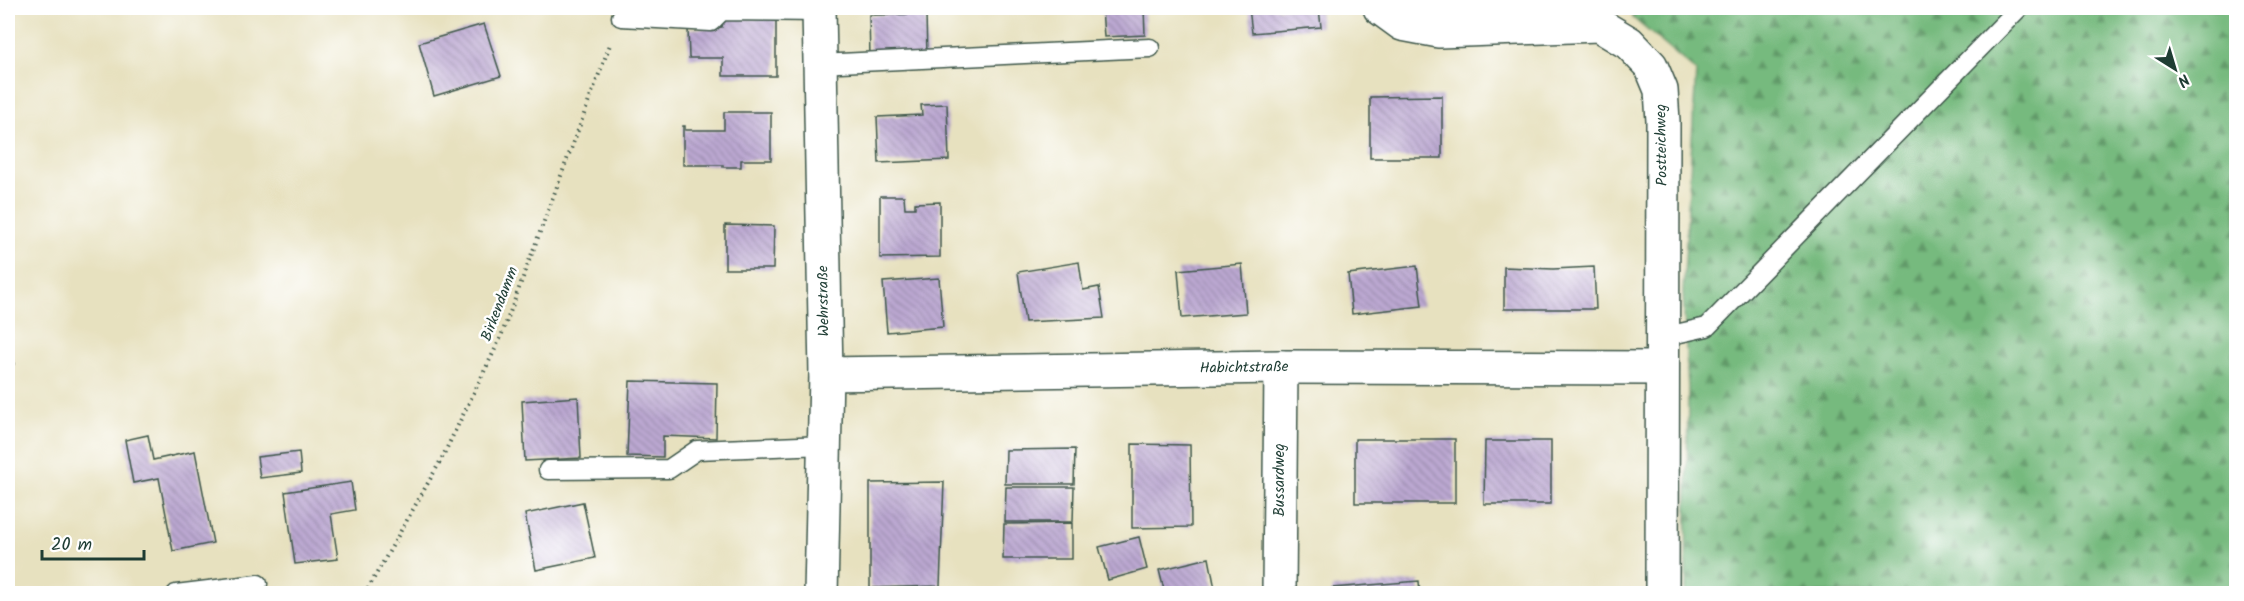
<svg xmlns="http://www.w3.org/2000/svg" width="2244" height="601" viewBox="0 0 2244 601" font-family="Kalam,sans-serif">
	<defs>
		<pattern id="forest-firs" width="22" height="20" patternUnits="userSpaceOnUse" patternTransform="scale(1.5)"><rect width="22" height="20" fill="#76ba7e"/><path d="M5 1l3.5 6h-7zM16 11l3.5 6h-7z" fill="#609868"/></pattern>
		<pattern id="building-back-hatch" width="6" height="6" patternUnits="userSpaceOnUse" patternTransform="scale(1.5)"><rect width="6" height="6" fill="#bca8d2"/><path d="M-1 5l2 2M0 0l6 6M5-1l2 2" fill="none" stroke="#988aab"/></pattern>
	</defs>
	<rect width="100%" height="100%" fill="#fff"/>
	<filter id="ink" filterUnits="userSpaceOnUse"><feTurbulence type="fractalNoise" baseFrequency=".0167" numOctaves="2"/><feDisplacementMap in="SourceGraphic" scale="12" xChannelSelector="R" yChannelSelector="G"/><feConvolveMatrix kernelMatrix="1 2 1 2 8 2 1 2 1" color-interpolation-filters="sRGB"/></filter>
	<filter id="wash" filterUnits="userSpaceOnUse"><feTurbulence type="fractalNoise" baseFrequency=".008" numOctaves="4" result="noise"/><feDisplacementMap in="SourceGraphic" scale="24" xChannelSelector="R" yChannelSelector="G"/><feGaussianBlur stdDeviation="1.35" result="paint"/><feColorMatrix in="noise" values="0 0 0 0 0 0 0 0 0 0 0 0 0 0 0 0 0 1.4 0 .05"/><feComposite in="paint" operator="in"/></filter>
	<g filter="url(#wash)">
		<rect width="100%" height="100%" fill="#e7e1bf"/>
		<path fill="url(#forest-firs)" stroke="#4a7c59" stroke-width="1.5" d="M1633 8H2236V593H1686L1688 388 1683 292 1696 71 1633 18Z"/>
		<g id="blocks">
			<g fill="url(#building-back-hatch)">
				<path d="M1102 8H1144L1145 35 1104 37Z"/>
				<path d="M1249 8H1319L1321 27 1252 33Z"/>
				<path d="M926 14 927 56 870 58 869 15Z"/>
				<path d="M776 18V76H723V58H689L688 29 722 27 723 19Z"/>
				<path d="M484 24 501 76 434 96 419 43Z"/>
				<path d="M1442 96V158H1370V97Z"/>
				<path d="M947 104 949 160 879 163 877 117 922 115 921 105Z"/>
				<path d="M724 112H771V160H741V167H723V165H683V126H685V130H724Z"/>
				<path d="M880 196H904L905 208H915V203L940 202V257L880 258Z"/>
				<path d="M725 225 774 226 773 269H725Z"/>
				<path d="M1079 262 1083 290 1099 287 1104 318 1025 322 1018 272Z"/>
				<path d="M1242 264 1246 313 1182 318 1178 270Z"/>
				<path d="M1417 266 1422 306 1352 314 1348 274Z"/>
				<path d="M1504 267 1553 269 1594 267 1596 309H1504Z"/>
				<path d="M939 278 943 327 887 332 883 282Z"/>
				<path d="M8 350 14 364 8 367Z"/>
				<path d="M630 381 717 383 716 438 663 436V457L627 456Z"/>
				<path d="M578 397 581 458 525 461 522 401Z"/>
				<path d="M148 435 153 460 195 451 213 543 173 551 159 478 133 483 125 440Z"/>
				<rect x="1355" y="439" width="100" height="64"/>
				<path d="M1485 441H1551V504H1484Z"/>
				<path d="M1132 444 1190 445 1191 527 1132 528Z"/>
				<path d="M1075 449 1074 484H1005L1006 450Z"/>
				<path d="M299 452 301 473 260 478 257 457Z"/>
				<path d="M351 482 355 510 331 514 338 559 295 564 285 492Z"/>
				<path d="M944 482 940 586 870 588V483Z"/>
				<path d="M1006 487H1074L1073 522H1005Z"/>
				<path d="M583 502 595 558 536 570 525 514Z"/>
				<path d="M1072 523V559H1003L1004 524Z"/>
				<path d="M1139 537 1147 569 1108 580 1099 547Z"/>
				<path d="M1209 558 1216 594H1165L1159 570Z"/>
				<path d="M1419 581 1420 594H1332V588Z"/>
			</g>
		</g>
	</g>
	<g filter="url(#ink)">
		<use href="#blocks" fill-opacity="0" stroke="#3d5649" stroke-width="1.5"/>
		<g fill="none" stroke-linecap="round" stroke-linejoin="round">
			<defs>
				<g id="service">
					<path d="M621 17 711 22 722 11 819 12"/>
					<path d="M819 64 1150 48"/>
					<path d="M1662 337 1707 327 2019 8"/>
					<path d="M548 470 669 469 697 450 825 445"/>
					<path d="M176 594 258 584"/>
				</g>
				<g id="minor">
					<path d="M819 8 826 374 821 594"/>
					<path d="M1380 8 1402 24 1439 31 1599 25 1629 43 1651 66 1661 90 1663 121 1662 594"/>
					<path d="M826 374 1281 367 1661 368"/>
					<path d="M1279 594 1281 367"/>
				</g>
			</defs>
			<use href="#service" stroke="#3d5649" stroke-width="21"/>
			<use href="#minor" stroke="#3d5649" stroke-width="36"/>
			<g stroke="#3d5649" stroke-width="4" stroke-dasharray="1.5 4.5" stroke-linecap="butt">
				<path d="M1969 8 1980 11"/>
				<path d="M365 594 441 460 500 339 611 42"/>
			</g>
			<use href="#service" stroke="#fff" stroke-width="18"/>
			<use href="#minor" stroke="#fff" stroke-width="33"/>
		</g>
	</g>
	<g text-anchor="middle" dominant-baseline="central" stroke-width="5" stroke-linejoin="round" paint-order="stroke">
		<g font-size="15" fill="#1f3d34" stroke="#fff">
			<text transform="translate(1662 145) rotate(-91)">Postteichweg</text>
			<text transform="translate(824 301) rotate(-91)">Wehrstraße</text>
			<text transform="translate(500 304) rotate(-69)">Birkendamm</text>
			<text transform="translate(1244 368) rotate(-1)">Habichtstraße</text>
			<text transform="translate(1280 480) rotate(-90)">Bussardweg</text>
		</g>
	</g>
	<rect width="2244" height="601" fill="none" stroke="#fff" stroke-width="30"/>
	<g transform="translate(2175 69) rotate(143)" stroke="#ffffff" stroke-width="4.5" paint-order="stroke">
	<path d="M0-4.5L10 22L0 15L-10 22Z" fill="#1f3d34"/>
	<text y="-9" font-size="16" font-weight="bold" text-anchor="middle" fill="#1f3d34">N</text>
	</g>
	<path d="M42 550v9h102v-9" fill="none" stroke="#1f3d34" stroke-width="3"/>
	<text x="51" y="550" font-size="18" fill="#1f3d34" stroke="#ffffff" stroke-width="4.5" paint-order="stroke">20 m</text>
</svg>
